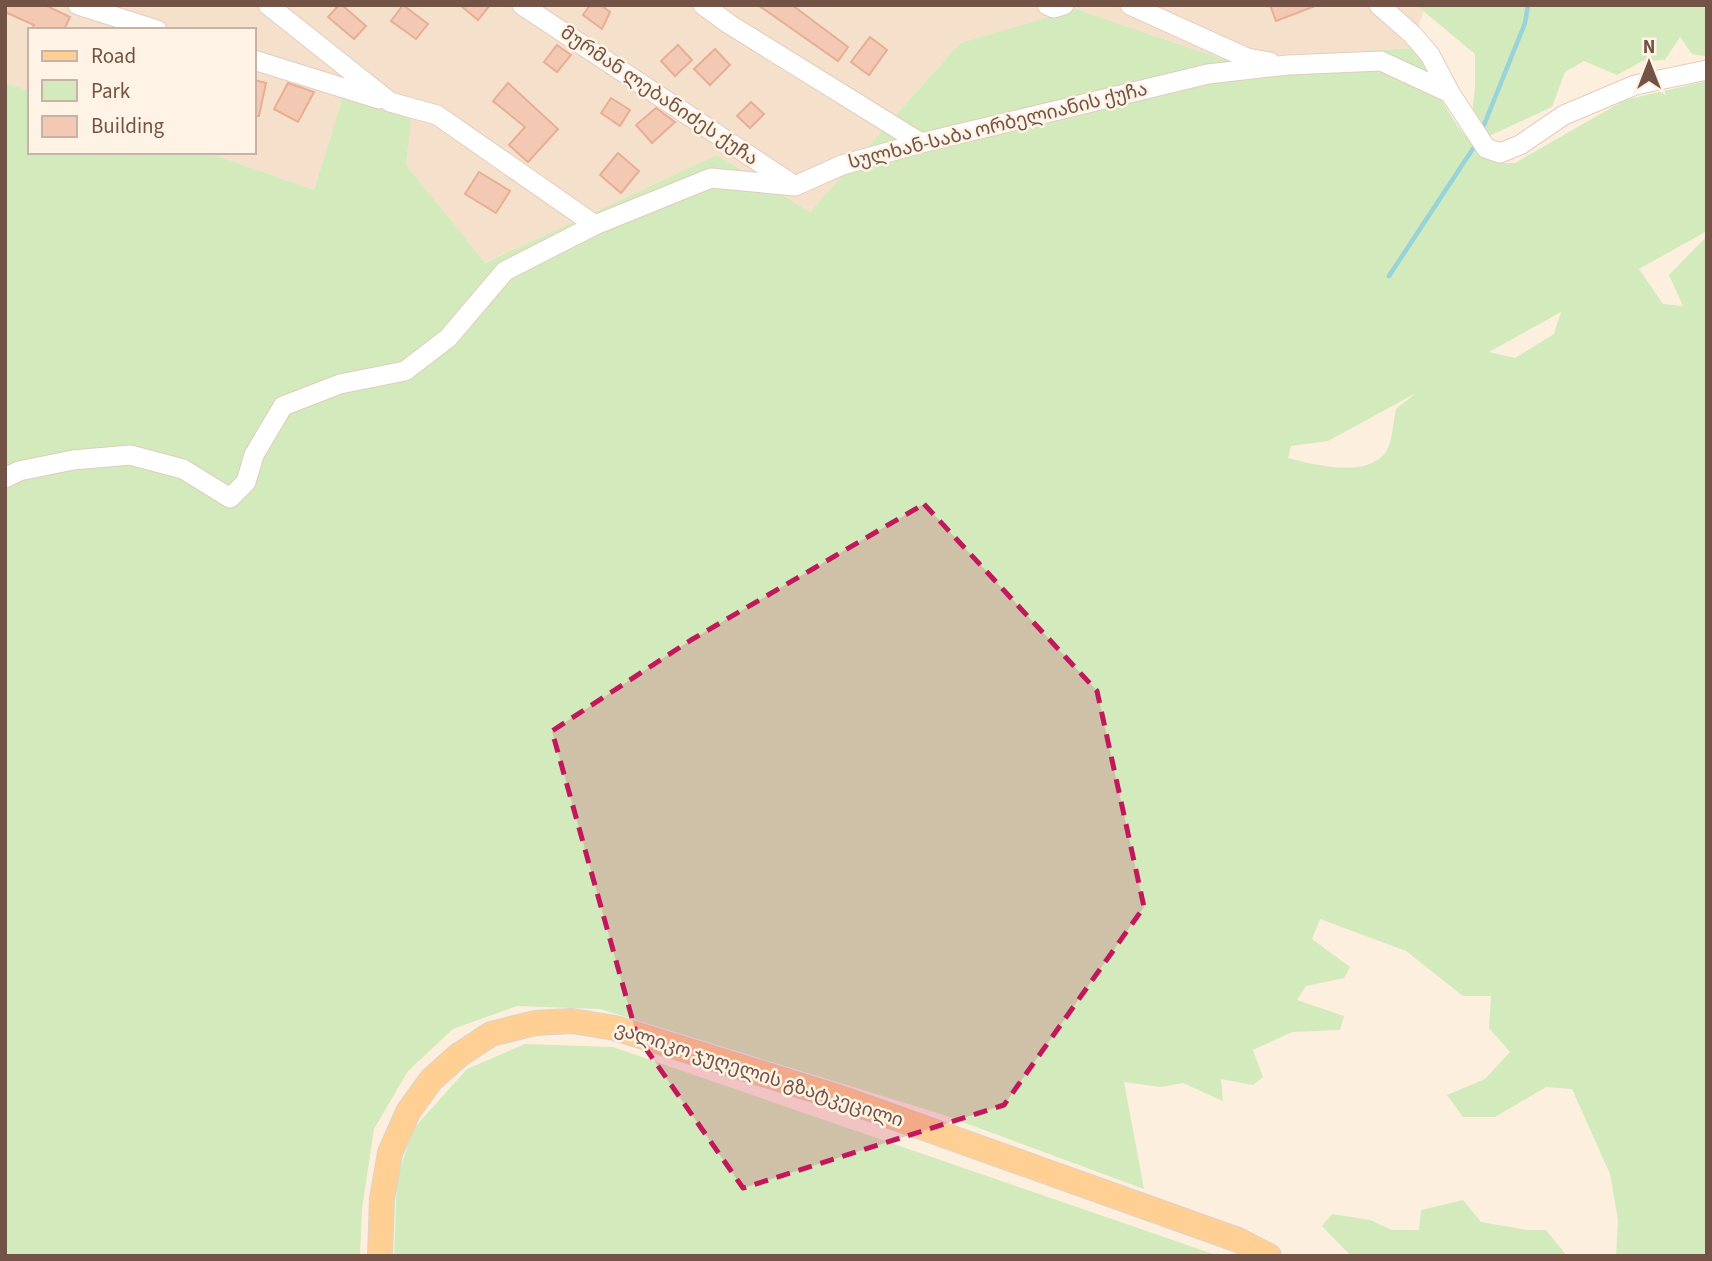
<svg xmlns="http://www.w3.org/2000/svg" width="1712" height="1261" viewBox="0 0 1712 1261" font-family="'Source Sans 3','Noto Sans Georgian',sans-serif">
	<rect width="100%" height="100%" fill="#fdefde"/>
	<path fill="#f5e0cc" d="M5 5H1029L1035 8 1039 5H1416L1424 10 1417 30 1416 48 1222 59 1076 9 960 43 810 212 717 155 484 263 406 165 410 119 343 96 314 190 206 152H254V30H30V91L5 83Z"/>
	<g fill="#d2eabc" fill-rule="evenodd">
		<path d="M1416 5H1707V53L1704 56 1692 54 1680 37 1665 60 1642 61 1617 75 1584 61 1565 72 1552 107 1489 136 1472 115 1475 86V54Z"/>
		<path d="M1076 9 1222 59 1416 48C1436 86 1454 138 1494 160 1499 164 1509 163 1515 163L1625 100 1707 81V231L1639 269 1663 304 1683 306 1669 275 1707 236V1256H1611L1616 1255 1618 1220 1610 1174 1572 1089 1546 1087 1495 1117H1463L1447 1095 1485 1079 1510 1052 1489 1028 1491 996H1463L1406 951 1320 919 1312 939 1350 967 1344 978 1306 986 1297 1000 1344 1016 1340 1030 1292 1032 1253 1050 1263 1077 1253 1085 1221 1079 1223 1101 1183 1083 1161 1087 1124 1082 1144 1189 941 1114 600 1009 517 1006 453 1029 408 1071 374 1129 362 1209 360 1256H5V83L30 91V152H206L314 190 343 96 411 119 406 165 485 263 717 155 810 212 960 43ZM1561 312 1554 334 1515 358 1489 352ZM1416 393 1396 409C1393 421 1393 437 1388 448 1372 480 1315 465 1288 458L1291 446 1328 441Z"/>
		<path d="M525 1044 613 1047 1219 1256H394L397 1177 414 1128 467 1069Z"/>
		<path d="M1463 1200 1481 1222 1527 1230H1546L1567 1256H1351L1322 1226 1332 1214 1370 1220 1392 1230H1419L1421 1210Z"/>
	</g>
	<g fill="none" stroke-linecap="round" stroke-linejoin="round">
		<g stroke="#98d3d9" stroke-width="4.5">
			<path d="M1484 125 1525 23 1528 5"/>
			<path d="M1389 276 1476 144"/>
		</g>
	</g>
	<g fill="#f4c9b4" stroke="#e7ae94" stroke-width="2">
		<path d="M5 5H45L70 17 64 30H31L34 25 5 12Z"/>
		<path d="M339 5H342L366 26 354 39 328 17Z"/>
		<path d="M403 5 428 24 416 39 391 21Z"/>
		<path d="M460 5H490L478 20Z"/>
		<path d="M590 5H601L610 12 602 29 583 15Z"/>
		<path d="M758 5H792L848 47 838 61Z"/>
		<path d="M1270 5H1315V6L1276 21Z"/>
		<path d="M870 37 887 50 869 75 851 62Z"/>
		<path d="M557 45 571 55 557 72 544 62Z"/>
		<path d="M678 45 692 60 675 76 661 61Z"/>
		<path d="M715 49 730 65 710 85 694 69Z"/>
		<path d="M254 80 266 83 259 116H254Z"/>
		<path d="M288 83 314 92 298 122 274 109Z"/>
		<path d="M508 83 558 129 528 162 509 145 525 127 493 101Z"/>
		<path d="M611 98 630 110 620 126 601 113Z"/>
		<path d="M751 102 764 114 750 128 737 116Z"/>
		<path d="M656 108 675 122 652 143 636 125Z"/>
		<path d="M618 153 639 171 621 193 600 175Z"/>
		<path d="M479 172 510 191 496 213 465 194Z"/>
	</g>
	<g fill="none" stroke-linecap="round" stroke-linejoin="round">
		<defs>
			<g id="minor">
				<path d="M78 5 157 30"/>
				<path d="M268 5 390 102 437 115 595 225"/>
				<path d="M522 5 792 184"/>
				<path d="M703 5 729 24 921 143"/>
				<path d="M1047 5 1054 8 1064 5"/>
				<path d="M1130 5 1247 58 1270 62"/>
				<path d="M1379 5 1412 34 1430 55 1450 93 1486 148 1500 153 1520 145 1564 115 1635 85 1707 70"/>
				<path d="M254 60 379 99"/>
				<path d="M5 478 19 471 73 460 130 455 183 469 230 498 246 482 254 455 283 406 340 384 405 371 448 338 505 271 595 225 711 178 795 186 842 165 921 143 1208 74 1288 65 1381 61 1450 93"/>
			</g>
			<path id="major" d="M380 1256 382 1199 390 1153 408 1112 431 1080 459 1055 491 1034 535 1023 572 1021 615 1028 840 1098 1238 1240 1269 1256"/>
		</defs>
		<use href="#minor" stroke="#e3ccbd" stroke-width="21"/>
		<use href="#major" stroke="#dbd2cf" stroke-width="26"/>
		<use href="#minor" stroke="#fff" stroke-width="19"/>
		<use href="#major" stroke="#ffcf93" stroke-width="24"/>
	</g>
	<path fill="#c2185b" fill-opacity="0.2" stroke="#c2185b" stroke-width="5" stroke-dasharray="14 9" stroke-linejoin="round" d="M924 504 1097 691 1144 907 1004 1105 743 1188 637 1036 552 731 691 640Z"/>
	<g text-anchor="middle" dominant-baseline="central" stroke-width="5" stroke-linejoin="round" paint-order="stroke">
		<g font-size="19" fill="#735345" stroke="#fff3e5">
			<text transform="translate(659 96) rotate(34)">მურმან ლებანიძეს ქუჩა</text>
			<text transform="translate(998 126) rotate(-14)">სულხან-საბა ორბელიანის ქუჩა</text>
			<text transform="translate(759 1075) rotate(18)">ვალიკო ჯუღელის გზატკეცილი</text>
		</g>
	</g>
	<rect width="1712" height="1261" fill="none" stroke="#735345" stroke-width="14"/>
	<rect x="28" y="28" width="228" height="126" fill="#fff3e5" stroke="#c7b3a5" stroke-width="2"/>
	<rect x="42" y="51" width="35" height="10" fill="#ffcf93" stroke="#c7b3a5" stroke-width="2"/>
	<text x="91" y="63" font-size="21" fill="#735345">Road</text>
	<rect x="42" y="80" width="35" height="21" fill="#d2eabc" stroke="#c7b3a5" stroke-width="2"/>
	<text x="91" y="98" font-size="21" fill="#735345">Park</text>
	<rect x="42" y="116" width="35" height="21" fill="#f4c9b4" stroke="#c7b3a5" stroke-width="2"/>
	<text x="91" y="133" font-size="21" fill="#735345">Building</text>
	<g transform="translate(1649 63)" stroke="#fff3e5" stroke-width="5" paint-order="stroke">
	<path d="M0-5L12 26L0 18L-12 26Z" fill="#735345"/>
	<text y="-10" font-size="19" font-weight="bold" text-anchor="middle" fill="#735345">N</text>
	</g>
</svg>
